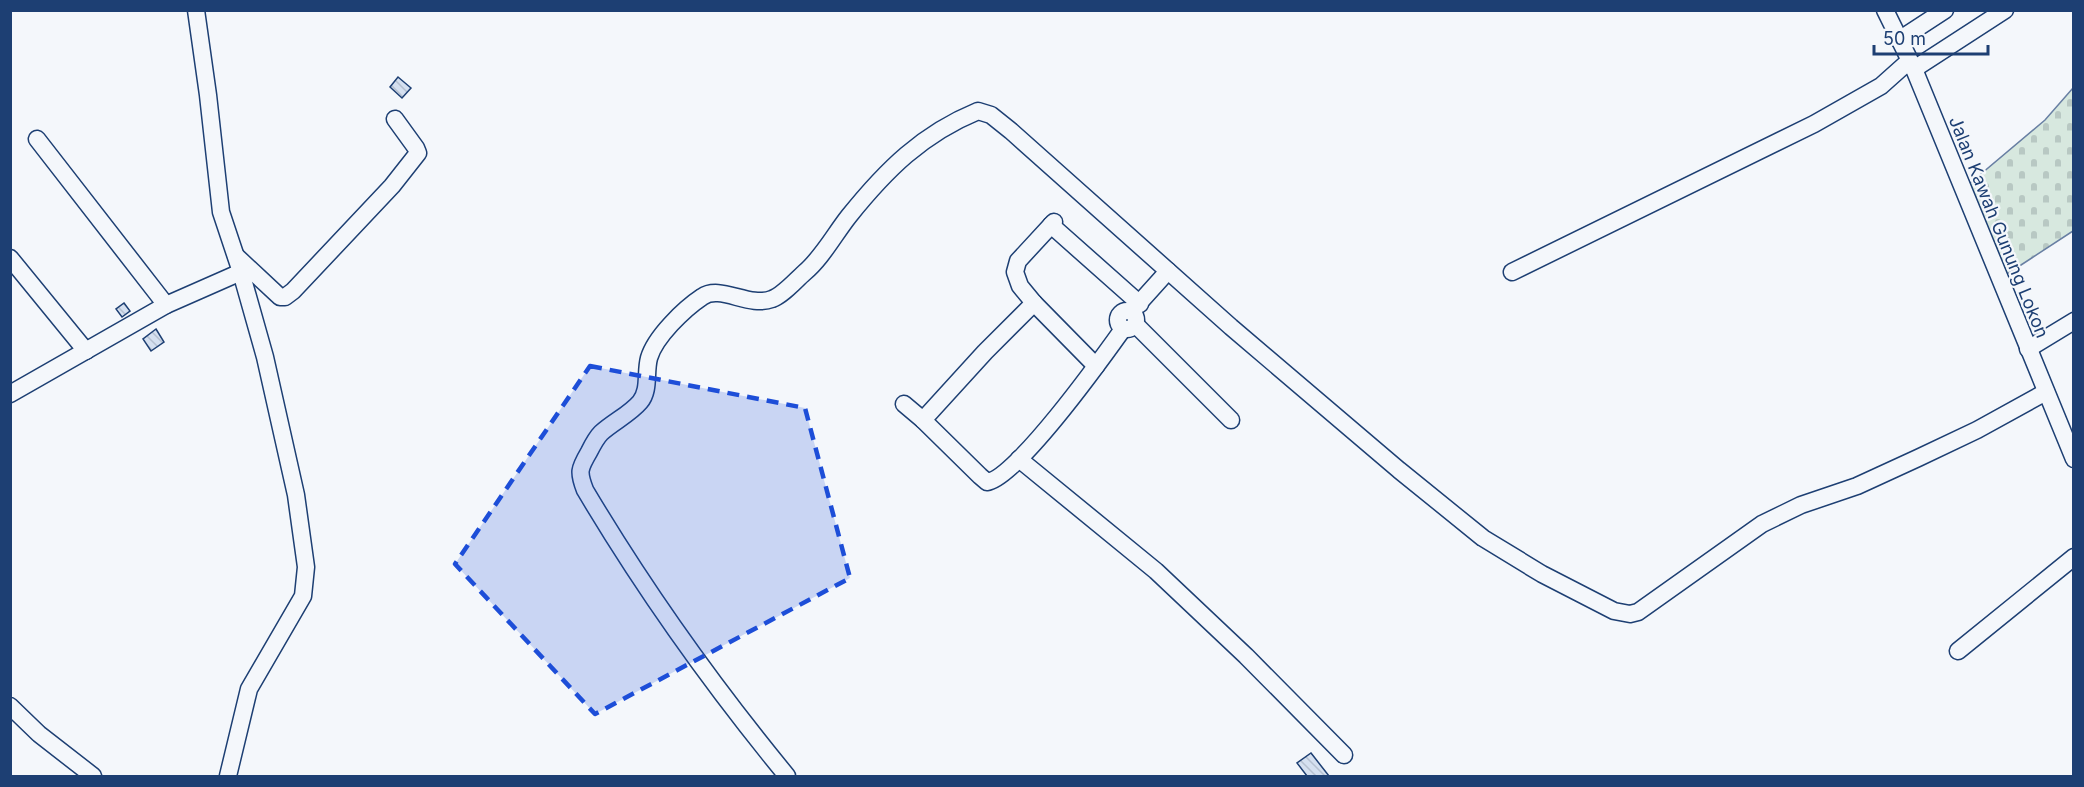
<svg xmlns="http://www.w3.org/2000/svg" width="2084" height="787" viewBox="0 0 2084 787" font-family="Inter,sans-serif">
	<defs>
		<pattern id="cemetery-stones" width="16" height="16" patternUnits="userSpaceOnUse" patternTransform="scale(1.5)"><rect width="16" height="16" fill="#d7e8df"/><path d="M2 7V4a2 2 0 0 1 4 0v3zM10 15v-3a2 2 0 0 1 4 0v3z" fill="#b8c8c3"/></pattern>
		<pattern id="building-back-hatch" width="6" height="6" patternUnits="userSpaceOnUse" patternTransform="scale(1.5)"><rect width="6" height="6" fill="#d5e0f0"/><path d="M-1 5l2 2M0 0l6 6M5-1l2 2" fill="none" stroke="#b6c1d1"/></pattern>
	</defs>
	<rect width="100%" height="100%" fill="#f4f7fb"/>
	<path fill="url(#cemetery-stones)" stroke="#687fa3" stroke-width="1.5" d="M2073 88V231L1998 280 1962 190 2045 120Z"/>
	<g fill="url(#building-back-hatch)" stroke="#1d3f73" stroke-width="1.5">
		<path d="M398 77 411 88 402 98 390 87Z"/>
		<path d="M124 303 130 311 122 317 116 309Z"/>
		<path d="M156 329 164 342 151 351 143 339Z"/>
		<path d="M1311 753 1329 776H1307L1297 763Z"/>
	</g>
	<g fill="none" stroke-linecap="round" stroke-linejoin="round">
		<defs>
			<g id="minor">
				<path d="M196 10 208 95 221 212 241 272 265 357 296 495 306 567 303 596 249 689 228 776"/>
				<path d="M1885 10 1914 69 2074 459"/>
				<path d="M1899 40 1945 10"/>
				<path d="M1914 69 2005 10"/>
				<path d="M37 139 166 305 241 272"/>
				<path d="M1054 222 1018 261 1015 272 1020 286 1034 303 1096 366"/>
				<path d="M1051 225 1140 304"/>
				<path d="M236 256 280 297H285L293 291 392 186 418 153 416 148 395 119"/>
				<path d="M10 258 86 351"/>
				<path d="M1512 272 1814 124 1881 86 1909 61"/>
				<circle cx="1127" cy="320" r="9"/>
				<path d="M1132 311 1168 271"/>
				<path d="M1136 325 1231 420"/>
				<path d="M2028 349 2074 321"/>
				<path d="M10 394 166 305"/>
				<path d="M904 404 923 420 980 476 987 482C1016 479 1103 357 1123 329"/>
				<path d="M923 420 985 352 1034 303"/>
				<path d="M1019 459 1156 571 1246 656 1344 755"/>
				<path d="M1958 651 2074 557"/>
				<path d="M10 706 39 734 93 776"/>
				<path d="M787 776C713 686 645 591 585 490 578 472 579 469 589 452 592 446 596 438 601 433 613 422 630 414 640 402 650 390 645 373 649 358 655 337 684 309 702 297 720 284 749 308 772 299 783 295 795 281 804 273 822 258 834 235 849 216 886 170 922 134 978 111L991 115 1011 131 1231 327 1399 470 1483 538 1542 574 1614 611 1630 614 1638 612 1762 524 1801 505 1857 486 1918 458 1977 430 2046 392"/>
			</g>
		</defs>
		<use href="#minor" stroke="#1d3f73" stroke-width="19"/>
		<use href="#minor" stroke="#f4f7fb" stroke-width="16"/>
	</g>
	<path fill="#1d4ed8" fill-opacity="0.2" stroke="#1d4ed8" stroke-width="4.5" stroke-dasharray="12 8" stroke-linejoin="round" d="M590 366 805 408 850 578 595 714 455 564Z"/>
	<g text-anchor="middle" dominant-baseline="central" stroke-width="4.5" stroke-linejoin="round" paint-order="stroke">
		<g font-size="18" fill="#1d3f73" stroke="#f4f7fb">
			<text transform="translate(1999 227) rotate(68)">Jalan Kawah Gunung Lokon</text>
		</g>
	</g>
	<rect width="2084" height="787" fill="none" stroke="#1d3f73" stroke-width="24"/>
	<path d="M1874 45v9h114v-9" fill="none" stroke="#1d3f73" stroke-width="3"/>
	<text x="1883" y="45" font-size="18" fill="#1d3f73" stroke="#f4f7fb" stroke-width="4.5" paint-order="stroke">50 m</text>
</svg>
